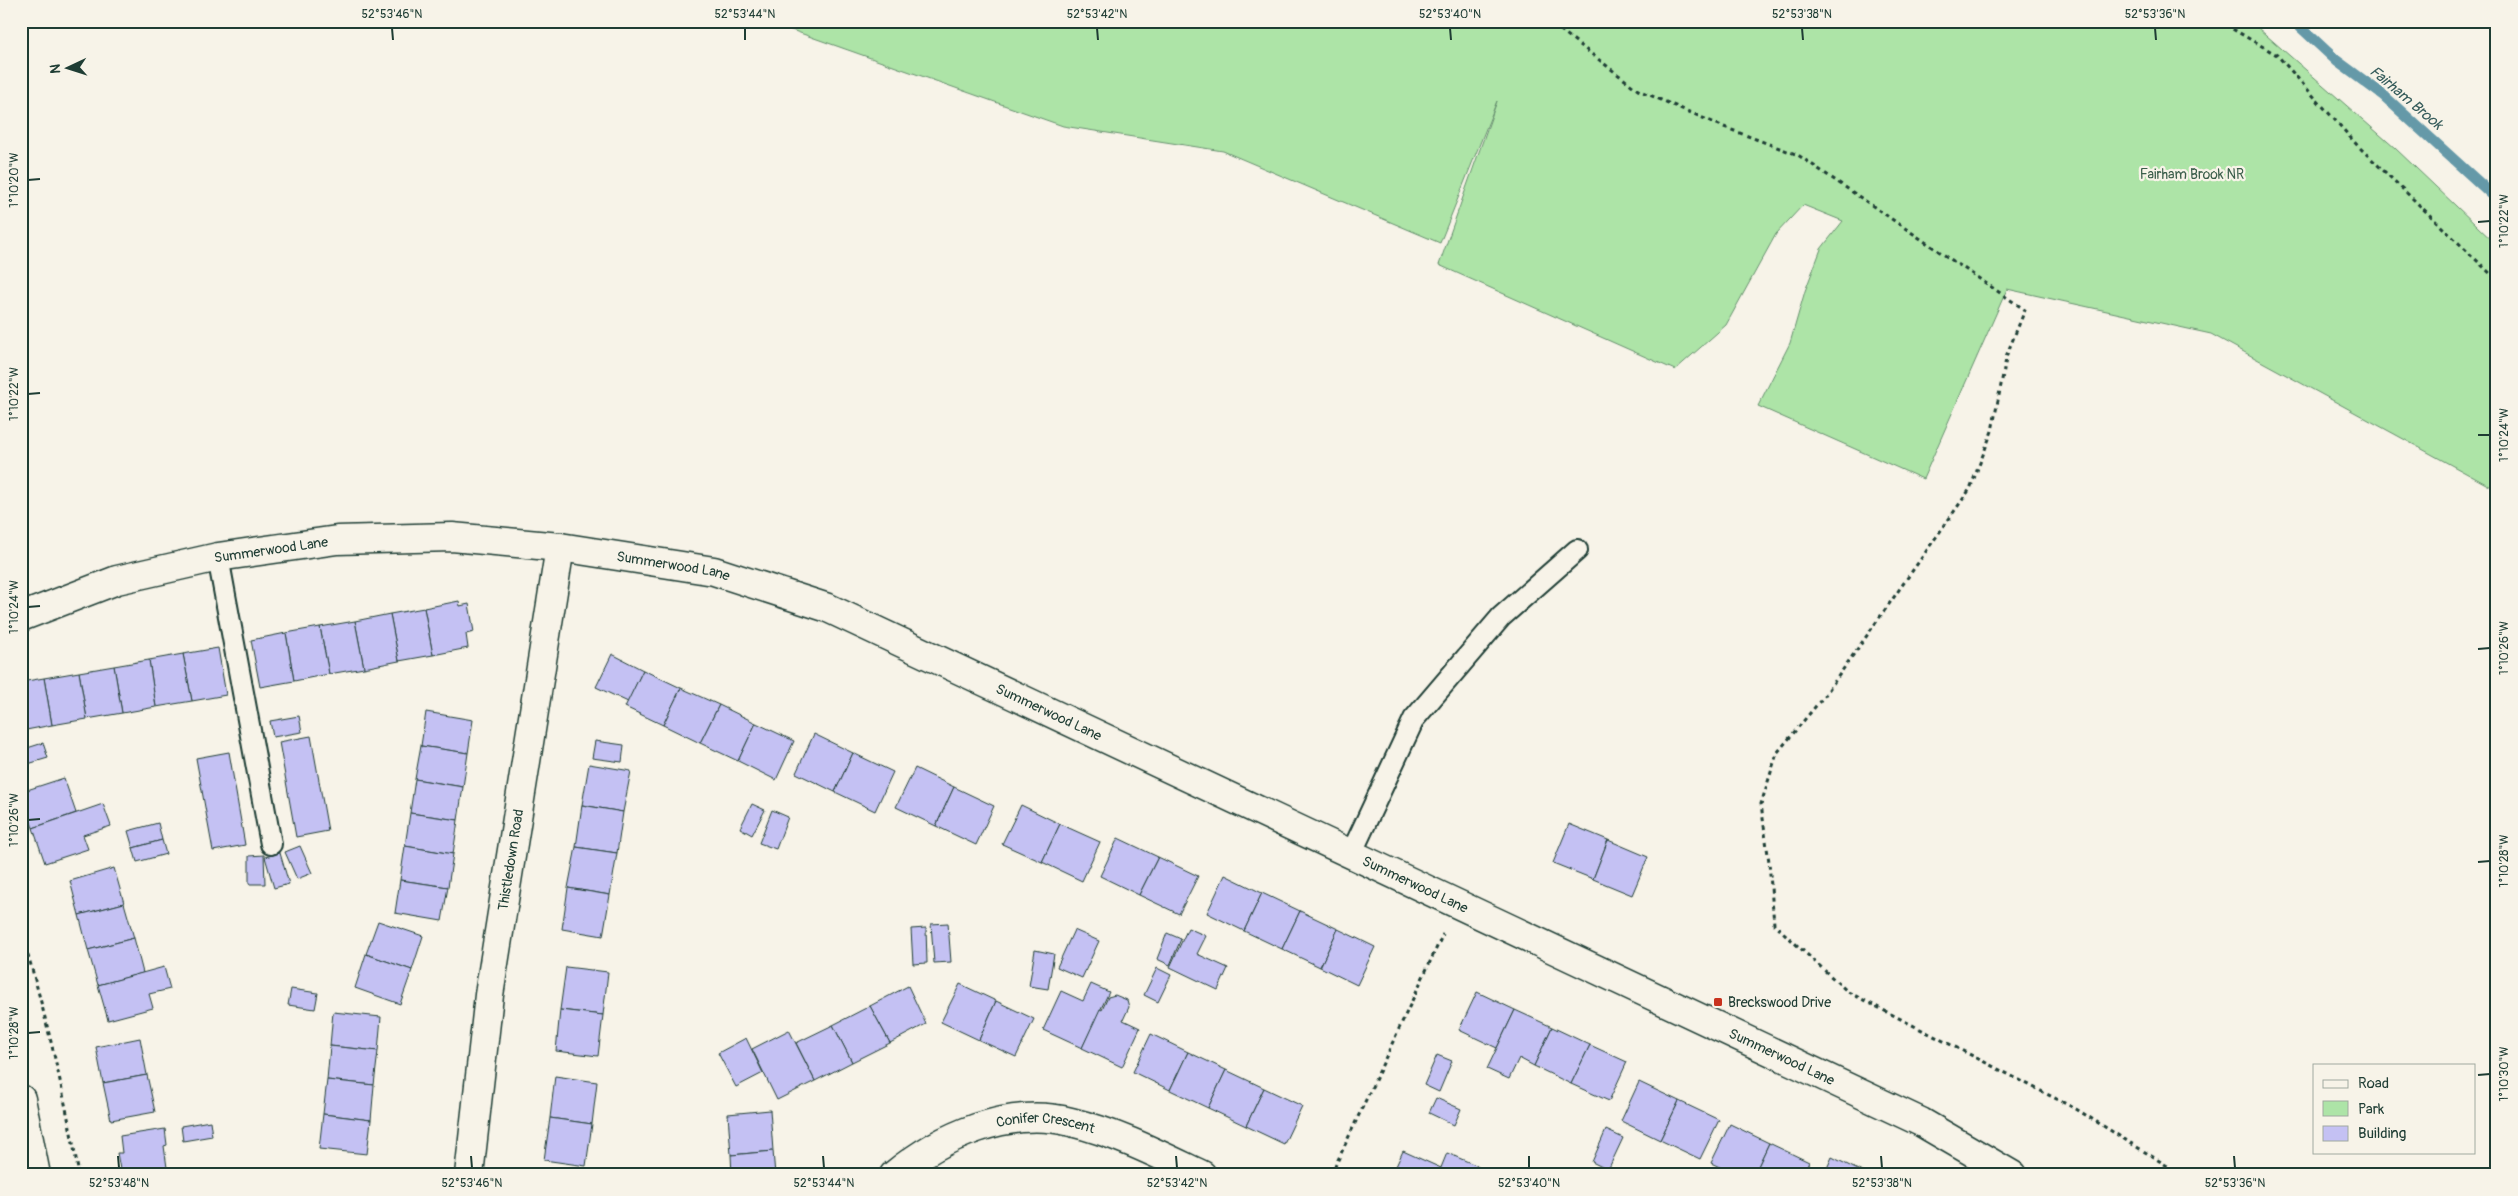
<svg xmlns="http://www.w3.org/2000/svg" width="2518" height="1196" viewBox="0 0 2518 1196" font-family="Pangolin,sans-serif">
	<rect width="100%" height="100%" fill="#f7f3e8"/>
	<filter id="ink" filterUnits="userSpaceOnUse"><feTurbulence type="fractalNoise" baseFrequency=".02" numOctaves="2"/><feDisplacementMap in="SourceGraphic" scale="10" xChannelSelector="R" yChannelSelector="G"/><feConvolveMatrix kernelMatrix="1 2 1 2 8 2 1 2 1" color-interpolation-filters="sRGB"/></filter>
	<g filter="url(#ink)">
		<path fill="#ade4a7" stroke="#66906e" d="M766 21H2250L2395 148 2497 245V490L2211 334 2007 289 1923 479 1758 406 1790 343 1805 291 1821 249 1843 221 1803 205 1776 234 1726 325 1675 370 1439 265 1497 101 1440 243 1223 151 1063 126Z"/>
		<g fill="none" stroke-linecap="round" stroke-linejoin="round">
			<path stroke="#6599a8" stroke-width="11" d="M2294 21 2337 61 2383 95 2497 199"/>
		</g>
		<g fill="#c4c1f3" stroke="#1f3d34">
			<path d="M459 601 460 606 469 604 474 632 466 634 468 648 433 655 424 608Z"/>
			<path d="M424 608 433 655 399 661 390 614Z"/>
			<path d="M390 614 399 661 364 668 355 621Z"/>
			<path d="M355 621 364 668 329 674 320 627Z"/>
			<path d="M320 627 329 674 294 681 286 633Z"/>
			<path d="M286 633 294 681 260 687 251 640Z"/>
			<path d="M218 648 226 695 192 701 183 654Z"/>
			<path d="M183 654 192 701 156 707 149 660Z"/>
			<path d="M612 654 643 670 628 702 596 687Z"/>
			<path d="M149 660 156 707 122 713 114 666Z"/>
			<path d="M114 666 122 713 87 719 79 672Z"/>
			<path d="M643 670 681 688 663 725 625 707Z"/>
			<path d="M79 672 87 719 52 725 44 678Z"/>
			<path d="M44 678 52 725 21 731V682Z"/>
			<path d="M681 688 719 705 700 743 663 725Z"/>
			<path d="M719 705 756 723 738 761 700 743Z"/>
			<path d="M426 712 473 720 468 753 421 746Z"/>
			<path d="M299 716 302 732 273 737 270 721Z"/>
			<path d="M756 723 794 741 776 780 738 761Z"/>
			<path d="M814 734 853 753 835 792 796 773Z"/>
			<path d="M311 736 328 831 296 837 279 742Z"/>
			<path d="M595 741 624 745 622 762 592 758Z"/>
			<path d="M43 743 48 758 21 766V750Z"/>
			<path d="M421 746 468 753 463 787 415 779Z"/>
			<path d="M229 752 245 845 213 851 196 758Z"/>
			<path d="M853 753 893 772 875 811 835 792Z"/>
			<path d="M589 764 631 771 623 812 582 805Z"/>
			<path d="M915 768 954 787 936 826 896 807Z"/>
			<path d="M64 778 76 813 33 828 21 792Z"/>
			<path d="M415 779 463 787 458 820 410 813Z"/>
			<path d="M954 787 994 806 976 845 936 826Z"/>
			<path d="M103 804 111 826 83 835 88 849 45 863 33 828Z"/>
			<path d="M752 804 765 810 752 835 740 828Z"/>
			<path d="M582 805 623 812 617 853 576 847Z"/>
			<path d="M1021 805 1060 824 1042 862 1002 844Z"/>
			<path d="M772 810 788 817 776 849 759 843Z"/>
			<path d="M410 813 458 820 453 854 405 846Z"/>
			<path d="M158 823 162 840 133 848 128 831Z"/>
			<path d="M1060 824 1100 842 1082 881 1042 862Z"/>
			<path d="M1569 824 1608 840 1593 879 1553 863Z"/>
			<path d="M1118 838 1158 857 1139 895 1100 876Z"/>
			<path d="M162 840 166 854 137 862 133 848Z"/>
			<path d="M1608 840 1648 857 1632 895 1593 879Z"/>
			<path d="M300 846 312 873 297 879 285 852Z"/>
			<path d="M405 846 453 854 448 887 400 880Z"/>
			<path d="M576 847 617 853 610 895 568 888Z"/>
			<path d="M280 853 289 884 274 888 265 857Z"/>
			<path d="M264 855 265 884H249V856Z"/>
			<path d="M1158 857 1198 876 1179 914 1139 895Z"/>
			<path d="M114 868 124 903 79 915 70 881Z"/>
			<path d="M1225 875 1262 893 1244 931 1207 913Z"/>
			<path d="M400 880 448 887 442 921 395 913Z"/>
			<path d="M568 888 610 895 603 936 562 929Z"/>
			<path d="M1262 893 1300 911 1282 949 1244 931Z"/>
			<path d="M124 903 134 938 88 950 79 915Z"/>
			<path d="M1300 911 1338 929 1320 967 1282 949Z"/>
			<path d="M378 921 423 936 412 970 366 954Z"/>
			<path d="M948 923 951 962 934 963 931 924Z"/>
			<path d="M926 928 927 963 913 964 911 929Z"/>
			<path d="M1188 928 1206 936 1197 954 1228 968 1218 990 1170 967Z"/>
			<path d="M1338 929 1375 947 1357 985 1320 967Z"/>
			<path d="M1074 930 1099 941 1082 978 1057 967Z"/>
			<path d="M1167 933 1181 939 1170 965 1157 959Z"/>
			<path d="M134 938 143 973 98 985 88 950Z"/>
			<path d="M1035 950 1054 954 1048 989 1029 986Z"/>
			<path d="M366 954 412 970 400 1004 355 988Z"/>
			<path d="M164 967 170 989 149 994 153 1008 108 1020 98 985Z"/>
			<path d="M566 967 608 972 603 1015 560 1010Z"/>
			<path d="M1157 968 1171 975 1158 1002 1144 995Z"/>
			<path d="M960 984 996 1001 979 1040 941 1022Z"/>
			<path d="M1091 984 1109 992 1082 1048 1043 1030 1061 991 1083 1001Z"/>
			<path d="M908 986 926 1024 890 1043 870 1006Z"/>
			<path d="M291 989 318 993 315 1009 288 1005Z"/>
			<path d="M1477 992 1515 1010 1497 1048 1459 1030Z"/>
			<path d="M1115 995 1127 1000 1129 1007 1123 1020 1140 1028 1122 1067 1082 1048 1100 1009 1102 1010 1108 997Z"/>
			<path d="M996 1001 1034 1019 1016 1057 979 1040Z"/>
			<path d="M870 1006 890 1043 852 1062 833 1025Z"/>
			<path d="M560 1010 603 1015 598 1056 556 1051Z"/>
			<path d="M1515 1010 1552 1027 1534 1066 1519 1058 1509 1079 1487 1069Z"/>
			<path d="M333 1012 381 1017 378 1051 330 1046Z"/>
			<path d="M833 1025 852 1062 815 1081 796 1043Z"/>
			<path d="M1552 1027 1590 1045 1571 1084 1534 1066Z"/>
			<path d="M789 1030 815 1081 777 1100 752 1049Z"/>
			<path d="M1151 1034 1188 1052 1170 1090 1133 1072Z"/>
			<path d="M140 1038 147 1075 103 1083 96 1047Z"/>
			<path d="M746 1038 763 1073 736 1087 718 1053Z"/>
			<path d="M1590 1045 1627 1062 1609 1101 1571 1084Z"/>
			<path d="M330 1046 378 1051 374 1085 327 1080Z"/>
			<path d="M1188 1052 1226 1070 1208 1108 1170 1090Z"/>
			<path d="M1437 1055 1452 1061 1439 1092 1424 1085Z"/>
			<path d="M1226 1070 1264 1088 1246 1126 1208 1108Z"/>
			<path d="M147 1075 155 1112 111 1120 103 1083Z"/>
			<path d="M555 1076 597 1082 592 1124 550 1118Z"/>
			<path d="M327 1080 374 1085 371 1120 323 1114Z"/>
			<path d="M1639 1082 1679 1101 1660 1140 1621 1121Z"/>
			<path d="M1264 1088 1302 1106 1284 1144 1246 1126Z"/>
			<path d="M1436 1098 1461 1109 1454 1125 1429 1113Z"/>
			<path d="M1679 1101 1719 1120 1700 1159 1660 1140Z"/>
			<path d="M770 1110 773 1151 731 1155 728 1114Z"/>
			<path d="M323 1114 371 1120 367 1154 319 1149Z"/>
			<path d="M550 1118 592 1124 586 1166 544 1160Z"/>
			<path d="M210 1121 212 1136 183 1141 181 1126Z"/>
			<path d="M1730 1124 1769 1143 1754 1175H1737L1711 1163Z"/>
			<path d="M165 1129 167 1145 164 1146 168 1175H121L117 1153H122L120 1136Z"/>
			<path d="M1606 1130 1623 1138 1608 1170 1592 1162Z"/>
			<path d="M1769 1143 1809 1162 1803 1175H1754Z"/>
			<path d="M773 1151 775 1175H732L731 1155Z"/>
			<path d="M1403 1151 1441 1168 1438 1175H1392Z"/>
			<path d="M1447 1153 1478 1166 1475 1175H1438Z"/>
			<path d="M1832 1157 1868 1175H1824Z"/>
		</g>
		<g fill="none" stroke-linecap="round" stroke-linejoin="round">
			<defs>
				<g id="lane">
					<path d="M218 557 271 844"/>
					<path d="M1351 854 1414 719 1501 617 1577 550"/>
				</g>
				<g id="street">
					<path id="s1" d="M21 617 117 580 218 557 337 540 452 537 560 547 714 571 828 608 1921 1122 2012 1175"/>
					<path id="s2" d="M469 1175 489 995 560 547"/>
					<path id="s3" d="M894 1175C941 1136 1009 1106 1071 1122 1117 1133 1160 1155 1202 1175"/>
				</g>
				<path id="secondary" d="M21 1099 36 1175"/>
			</defs>
			<use href="#lane" stroke="#1f3d34" stroke-width="24"/>
			<use href="#street" stroke="#1f3d34" stroke-width="31"/>
			<use href="#secondary" stroke="#1f3d34" stroke-width="31"/>
			<g stroke="#1f3d34" stroke-width="3" stroke-dasharray="4 4" stroke-linecap="butt">
				<path d="M1538 21 1558 28 1638 90 1724 127 1798 155 2025 310 2007 354 1992 431 1970 489 1825 695 1777 753 1761 804 1769 862 1774 924 1848 992 2076 1109 2169 1167 2168 1175"/>
				<path d="M2219 21 2277 55 2358 146 2497 280"/>
				<path d="M21 931C45 1011 64 1092 79 1175"/>
				<path d="M1331 1175 1443 934"/>
			</g>
			<use href="#lane" stroke="#f7f3e8" stroke-width="20"/>
			<use href="#street" stroke="#f7f3e8" stroke-width="28"/>
			<use href="#secondary" stroke="#f7f3e8" stroke-width="28"/>
		</g>
	</g>
	<path fill="none" stroke="#1f3d34" stroke-width="2" d="M392 28 393 40M745 28V40M1097 28 1098 40M1450 28 1451 40M1802 28 1803 40M2155 28 2156 40M28 180 40 179M2478 222 2490 221M28 394 40 393M2478 435H2490M28 607 40 606M2478 649 2490 648M28 820 40 819M2478 862 2490 861M28 1033 40 1032M2478 1075 2490 1074M118 1156 119 1168M471 1156 472 1168M823 1156 824 1168M1176 1156 1177 1168M1529 1156V1168M1881 1156 1882 1168M2234 1156 2235 1168"/>
	<rect fill="#c8321e" stroke="#f7f3e8" stroke-width="2" x="1713" y="997" width="10" height="10" rx="2.5"/>
	<g text-anchor="middle" dominant-baseline="central" stroke-width="4.5" stroke-linejoin="round" paint-order="stroke">
		<g font-size="14" fill="#3b5e4b" stroke="#f7f3e8">
			<text x="2192" y="174">Fairham Brook NR</text>
		</g>
		<g font-size="14" fill="#1f3d34" stroke="#f7f3e8">
			<text stroke="none"><textPath href="#s1" startOffset="260">Summerwood Lane</textPath></text>
			<text stroke="none"><textPath href="#s1" startOffset="665">Summerwood Lane</textPath></text>
			<text stroke="none"><textPath href="#s1" startOffset="1070">Summerwood Lane</textPath></text>
			<text stroke="none"><textPath href="#s2" startOffset="318">Thistledown Road</textPath></text>
			<text stroke="none"><textPath href="#s1" startOffset="1475">Summerwood Lane</textPath></text>
			<text stroke="none"><textPath href="#s1" startOffset="1880">Summerwood Lane</textPath></text>
			<text stroke="none"><textPath href="#s3" startOffset="166">Conifer Crescent</textPath></text>
		</g>
		<g font-size="14" fill="#1f3d34" stroke="#f7f3e8" text-anchor="start">
			<text x="1728" y="1002">Breckswood Drive</text>
		</g>
		<g font-size="15" font-style="italic" fill="#365c5b" stroke="#f7f3e8">
			<text transform="translate(2406 98) rotate(40)">Fairham Brook</text>
		</g>
	</g>
	<rect width="2518" height="1196" fill="none" stroke="#f7f3e8" stroke-width="55"/>
	<rect x="2313" y="1064" width="162" height="90" fill="#f7f3e8" stroke="#a1aaa0"/>
	<rect x="2323" y="1080" width="25" height="8" fill="#f7f3e8" stroke="#a1aaa0"/>
	<text x="2358" y="1088" font-size="15" fill="#1f3d34">Road</text>
	<rect x="2323" y="1101" width="25" height="15" fill="#ade4a7" stroke="#a1aaa0"/>
	<text x="2358" y="1114" font-size="15" fill="#1f3d34">Park</text>
	<rect x="2323" y="1126" width="25" height="15" fill="#c4c1f3" stroke="#a1aaa0"/>
	<text x="2358" y="1138" font-size="15" fill="#1f3d34">Building</text>
	<g transform="translate(68 68) rotate(266)" stroke="#f7f3e8" stroke-width="4" paint-order="stroke">
	<path d="M0-4L9 19L0 12L-9 19Z" fill="#1f3d34"/>
	<text y="-8" font-size="14" font-weight="bold" text-anchor="middle" fill="#1f3d34">N</text>
	</g>
	<rect x="28" y="28" width="2462" height="1140" fill="none" stroke="#1f3d34" stroke-width="2"/>
	<g font-size="12" text-anchor="middle" fill="#1f3d34">
		<text x="392" y="18">52°53'46"N</text>
		<text x="745" y="18">52°53'44"N</text>
		<text x="1097" y="18">52°53'42"N</text>
		<text x="1450" y="18">52°53'40"N</text>
		<text x="1802" y="18">52°53'38"N</text>
		<text x="2155" y="18">52°53'36"N</text>
		<text transform="translate(14 180) rotate(-90)" y="4">1°10'20"W</text>
		<text transform="translate(2504 221) rotate(-90)" y="4">1°10'22"W</text>
		<text transform="translate(14 394) rotate(-90)" y="4">1°10'22"W</text>
		<text transform="translate(2504 435) rotate(-90)" y="4">1°10'24"W</text>
		<text transform="translate(14 607) rotate(-90)" y="4">1°10'24"W</text>
		<text transform="translate(2504 648) rotate(-90)" y="4">1°10'26"W</text>
		<text transform="translate(14 820) rotate(-90)" y="4">1°10'26"W</text>
		<text transform="translate(2504 861) rotate(-90)" y="4">1°10'28"W</text>
		<text transform="translate(14 1033) rotate(-90)" y="4">1°10'28"W</text>
		<text transform="translate(2504 1074) rotate(-90)" y="4">1°10'30"W</text>
		<text x="119" y="1187">52°53'48"N</text>
		<text x="472" y="1187">52°53'46"N</text>
		<text x="824" y="1187">52°53'44"N</text>
		<text x="1177" y="1187">52°53'42"N</text>
		<text x="1529" y="1187">52°53'40"N</text>
		<text x="1882" y="1187">52°53'38"N</text>
		<text x="2235" y="1187">52°53'36"N</text>
	</g>
</svg>
